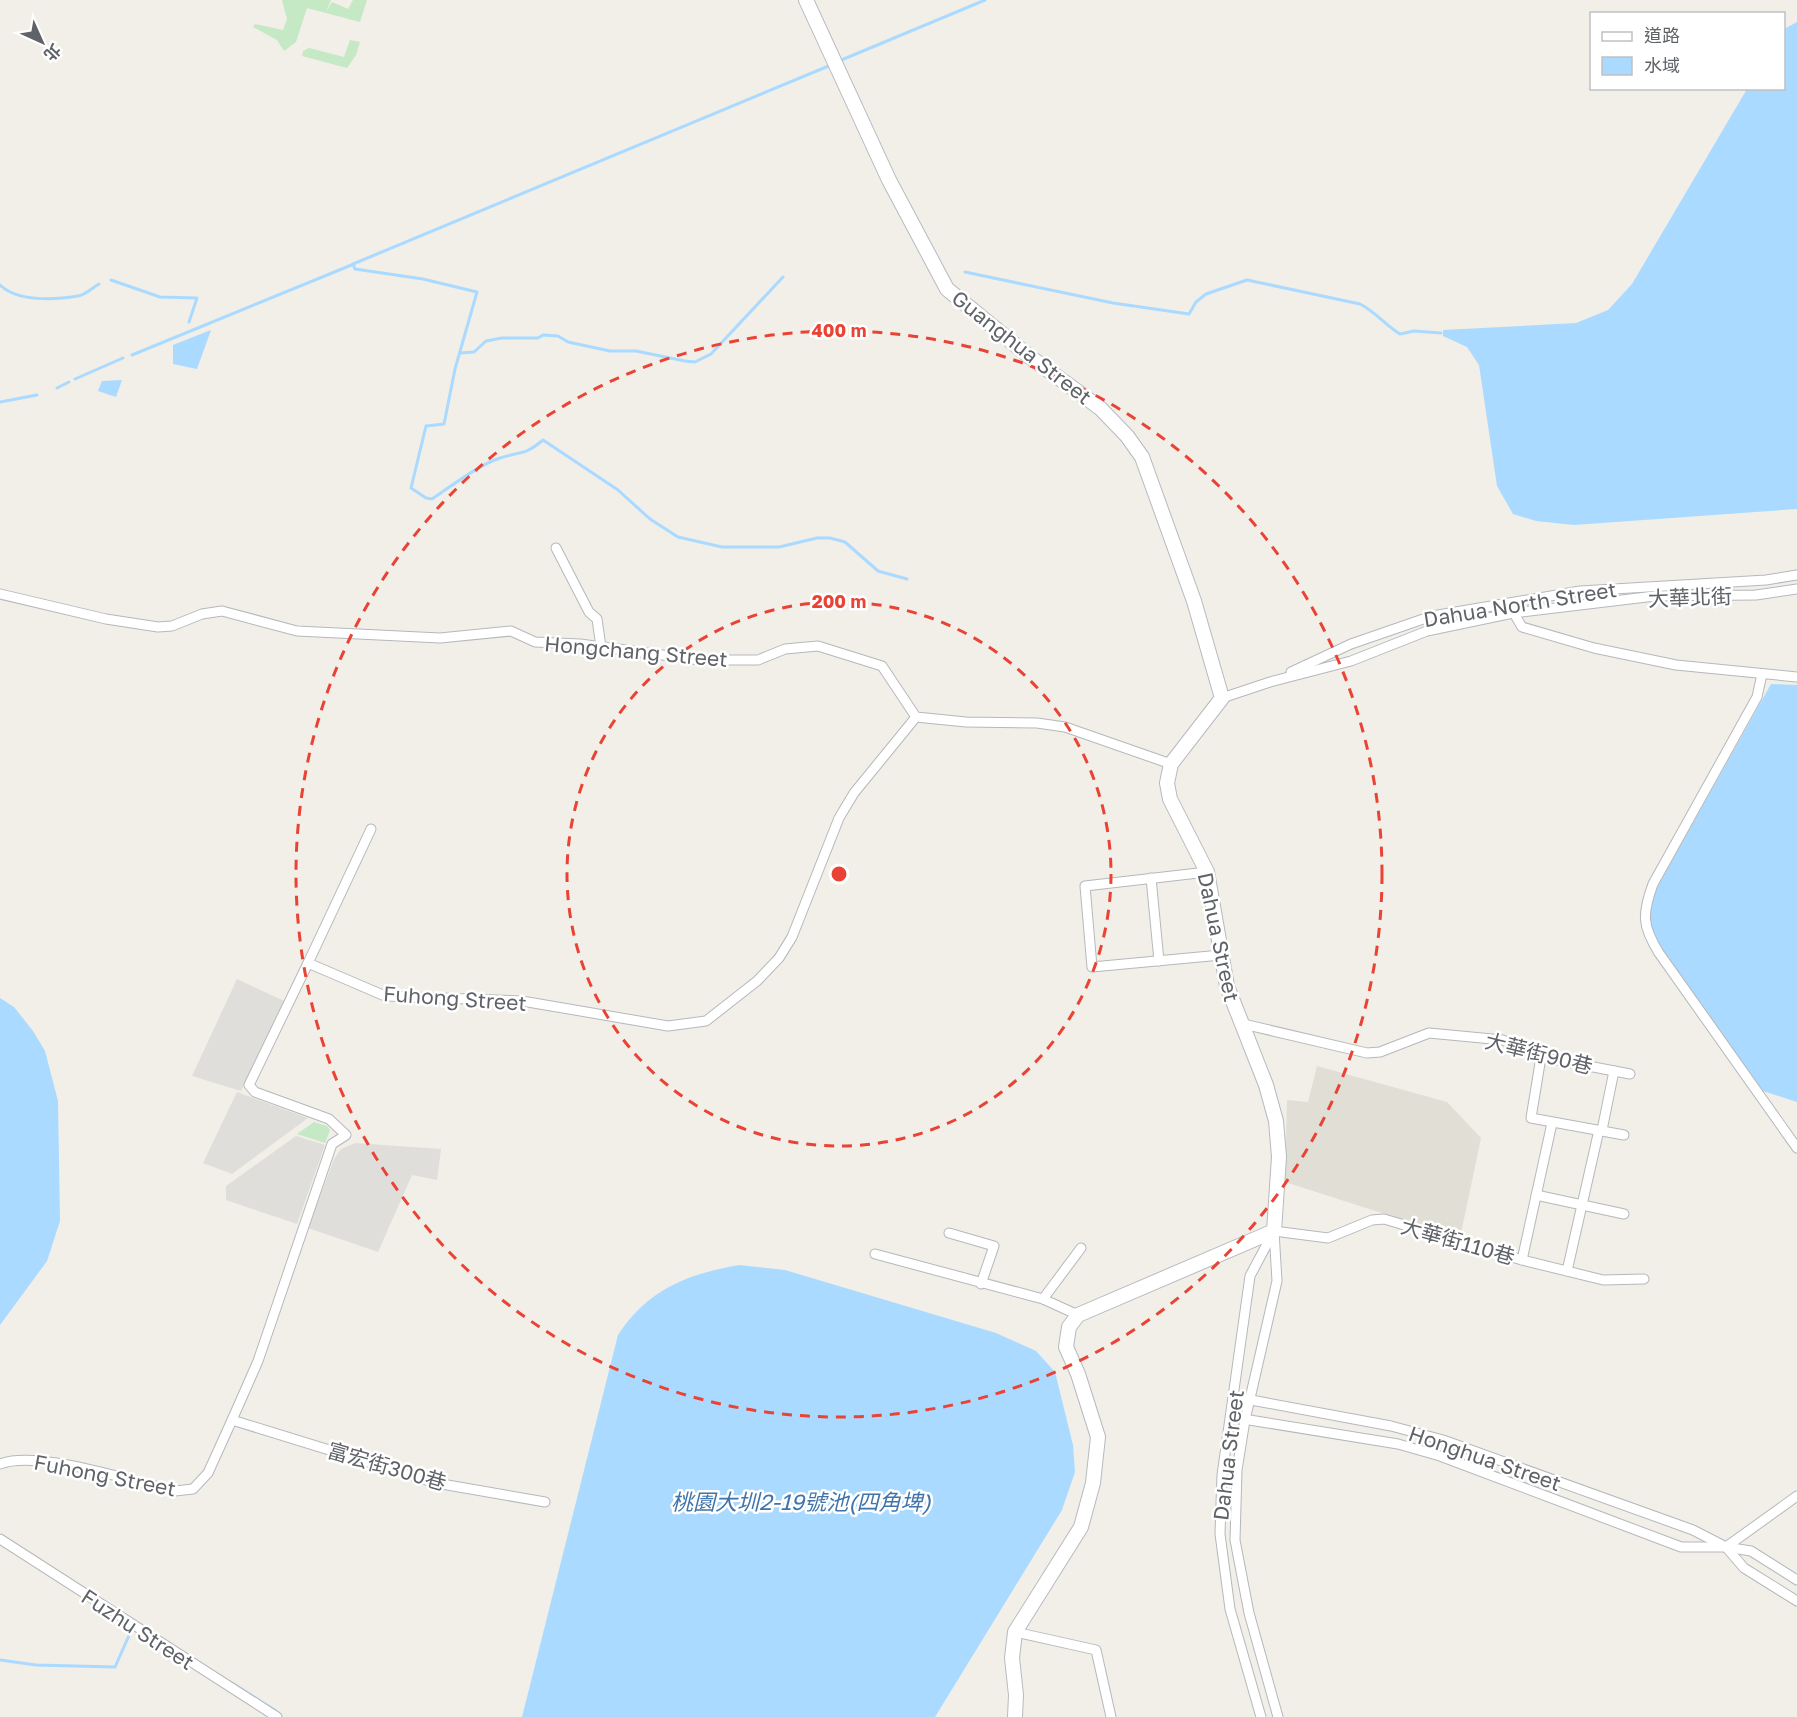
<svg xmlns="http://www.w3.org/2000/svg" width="1797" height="1717" viewBox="0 0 1797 1717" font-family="'Golos Text','Noto Sans TC',sans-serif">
	<rect width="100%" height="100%" fill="#f1efe8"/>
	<g fill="#e0deda">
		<path d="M237 979 284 1001 241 1091 192 1076Z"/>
		<path d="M237 1092 308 1118 232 1174 203 1163Z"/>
		<path d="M296 1136 325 1145 297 1224 226 1200V1186Z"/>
		<path d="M355 1143 441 1149 437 1180 412 1175 378 1252 308 1228 334 1159 341 1149Z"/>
	</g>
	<path fill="#e1ded6" d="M1317 1066 1447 1102 1481 1138 1460 1238 1285 1182 1287 1100 1308 1102Z"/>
	<g fill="#c5e8c5">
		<path d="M282 0H331L326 12 332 2 348 9 353 0H367L360 22 307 8 296 42 284 51 277 40 253 27 255 24 283 30 287 19Z"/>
		<path d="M350 40 360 42 356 55 347 68 302 56 303 51 309 48 344 57Z"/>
		<path d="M314 1122 327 1126 330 1130 325 1143 297 1134Z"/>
	</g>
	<g fill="#aadaff">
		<path d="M1797 22V509L1574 525 1536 521 1513 514 1497 486 1479 365 1467 347 1443 336V330L1576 323 1608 310 1632 284 1747 89 1784 88V29Z"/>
		<path d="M211 330 197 369 173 364V345Z"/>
		<path d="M122 380 116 397 98 391 102 381Z"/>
		<path d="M1771 684 1797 685V1102L1763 1091 1662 952C1650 932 1647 918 1652 896Z"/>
		<path d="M0 998 14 1007 33 1031 45 1051 58 1101 60 1221 47 1261 0 1325Z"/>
		<path d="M739 1265 785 1270 996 1333 1036 1351 1055 1372 1073 1445 1075 1472 1062 1510 935 1717H522L618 1335C648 1289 688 1274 739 1265Z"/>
	</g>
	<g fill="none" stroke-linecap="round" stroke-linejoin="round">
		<g stroke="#aadaff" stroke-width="3">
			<path d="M839 61 985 0"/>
			<path d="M831 65 353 264 355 269 423 279 477 292 455 369 444 424 426 426 411 488 426 498 432 499C450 487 480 464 500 458 521 451 524 456 543 440L618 490 650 519 678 537 722 547H779L817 538H830L845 542 878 571 907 579"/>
			<path d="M965 272 1113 303 1189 314 1196 302 1206 294 1247 280 1360 304C1376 312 1385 325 1400 334L1414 331 1441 333"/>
			<path d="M111 280 160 297 197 298 189 322"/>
			<path d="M0 285C18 302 54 300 78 296 85 295 92 288 99 284"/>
			<path d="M460 353 474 352 486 341 502 338H538L543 335 558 336 568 342 610 351H636L685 361 695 362 711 354 783 277"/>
			<path d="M132 355 354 264"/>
			<path d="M75 379 123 358"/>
			<path d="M57 388 69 382"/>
			<path d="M0 402 37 395"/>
			<path d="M0 1660 36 1665 115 1667 131 1631"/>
			<path d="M232 1683 276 1711"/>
		</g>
		<defs>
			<g id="street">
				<path d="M556 548 589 612 597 619 601 647"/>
				<path d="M0 594 106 619 158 627 172 626 202 614 222 611 297 631 440 638 511 631 535 642 580 644 700 660H758L785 649 818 646 882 666 916 717 966 722 1037 723 1065 727 1171 764"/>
				<path d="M1512 610 1522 627 1594 648 1676 665 1797 677"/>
				<path d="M1291 672 1351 644 1432 616 1580 591 1766 580 1797 575"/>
				<path d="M1762 674 1757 697 1653 884C1642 914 1642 926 1659 953L1797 1148"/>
				<path d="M1222 698 1270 682 1351 661 1427 631 1513 613 1655 596 1756 595 1797 589"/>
				<path d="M1207 872 1085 886 1092 967 1221 955"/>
				<path d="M1151 878 1159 961"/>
				<path d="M308 963 371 829"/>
				<path d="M1239 1023 1367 1053 1380 1052 1429 1033 1503 1040 1541 1057 1630 1074"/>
				<path d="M1541 1057 1531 1118 1624 1135"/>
				<path d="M1602 1130 1614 1071"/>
				<path d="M1536 1195 1624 1214"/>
				<path d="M1274 1231 1277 1281 1245 1420 1237 1470 1235 1540 1249 1613 1278 1717"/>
				<path d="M1274 1231 1328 1238 1372 1220 1384 1219 1522 1260 1603 1280 1644 1279"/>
				<path d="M949 1233 994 1246 981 1284"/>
				<path d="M875 1254 1043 1299 1078 1315"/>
				<path d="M1522 1260 1552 1123"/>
				<path d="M1567 1271 1599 1130"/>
				<path d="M1043 1299 1081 1248"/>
				<path d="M1235 1397 1391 1426 1443 1440 1693 1530 1726 1547 1744 1568 1797 1601"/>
				<path d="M1231 1417 1398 1444 1440 1456 1681 1547H1726L1751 1551 1797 1580"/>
				<path d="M232 1420 436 1483 545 1502"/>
				<path d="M0 1464C37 1449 134 1482 175 1491L193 1489 208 1473 232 1420 258 1361 332 1144 346 1135 329 1119 255 1092 249 1085 308 963 385 996 522 1001 668 1026 706 1021 757 981 779 958 792 937 839 818 854 793 916 717"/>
				<path d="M0 1539 277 1717"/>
				<path d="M1726 1547 1797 1496"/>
				<path d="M1015 1632 1096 1650 1111 1717"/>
				<path d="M1261 1717 1230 1609 1220 1534 1222 1475 1250 1276 1274 1231"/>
			</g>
			<path id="secondary" d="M806 0 889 180 947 289 1030 357 1100 408 1127 436 1142 457 1194 601 1222 698 1171 764 1167 783 1170 799 1207 872 1227 986 1266 1085 1276 1121 1279 1157 1274 1231 1078 1315 1069 1327 1066 1347 1078 1374 1098 1437 1093 1483 1081 1527 1015 1632 1012 1658 1016 1695 1015 1717"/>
		</defs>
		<use href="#street" stroke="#b5b8bc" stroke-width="11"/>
		<use href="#secondary" stroke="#b6babf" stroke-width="16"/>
		<use href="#street" stroke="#fff" stroke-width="9"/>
		<use href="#secondary" stroke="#fff" stroke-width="14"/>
	</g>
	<g fill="none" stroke="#ea4335" stroke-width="3" stroke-dasharray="10 8">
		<circle cx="839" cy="874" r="272"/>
		<circle cx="839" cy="874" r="543"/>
	</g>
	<g text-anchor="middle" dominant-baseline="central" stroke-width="5" stroke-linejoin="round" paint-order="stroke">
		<g font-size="21" fill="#5f6368" stroke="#fff">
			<text transform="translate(1022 347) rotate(38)">Guanghua Street</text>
			<text transform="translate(1690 597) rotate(-2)">大華北街</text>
			<text transform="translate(1520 604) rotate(-9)">Dahua North Street</text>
			<text transform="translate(636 651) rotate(5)">Hongchang Street</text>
			<text transform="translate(1219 937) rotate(78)">Dahua Street</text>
			<text transform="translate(455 998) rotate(4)">Fuhong Street</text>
			<text transform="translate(1539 1053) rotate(14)">大華街90巷</text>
			<text transform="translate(1458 1241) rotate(16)">大華街110巷</text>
			<text transform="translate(1228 1455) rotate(-83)">Dahua Street</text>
			<text transform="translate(1485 1458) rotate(19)">Honghua Street</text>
			<text transform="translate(387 1466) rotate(16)">富宏街300巷</text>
			<text transform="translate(105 1475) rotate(11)">Fuhong Street</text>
			<text transform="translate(138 1629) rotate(33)">Fuzhu Street</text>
		</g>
		<g font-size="22" font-style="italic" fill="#4174aa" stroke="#fff">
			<text x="801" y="1501">桃園大圳2-19號池(四角埤)</text>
		</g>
	</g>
	<circle cx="839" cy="874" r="9" fill="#ea4335" stroke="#fff" stroke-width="3"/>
	<g font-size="18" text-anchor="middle" font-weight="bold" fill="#ea4335" stroke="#fff" stroke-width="5" stroke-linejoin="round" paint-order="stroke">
		<text x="839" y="337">400 m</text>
		<text x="839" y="608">200 m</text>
	</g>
	<rect x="1590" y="12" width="195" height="78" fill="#ffffff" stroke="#bfc1c3" stroke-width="1.5"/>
	<rect x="1602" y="32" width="30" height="9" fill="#ffffff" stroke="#bfc1c3" stroke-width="1.5"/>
	<text x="1644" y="42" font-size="18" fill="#5f6368">道路</text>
	<rect x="1602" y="57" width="30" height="18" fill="#aadaff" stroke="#bfc1c3" stroke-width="1.5"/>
	<text x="1644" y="72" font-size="18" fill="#5f6368">水域</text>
	<g transform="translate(42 42) rotate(135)" stroke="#ffffff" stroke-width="4.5" paint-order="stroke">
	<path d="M0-4.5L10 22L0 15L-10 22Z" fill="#5f6368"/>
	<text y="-9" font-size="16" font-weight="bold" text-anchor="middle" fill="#5f6368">北</text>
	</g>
</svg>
